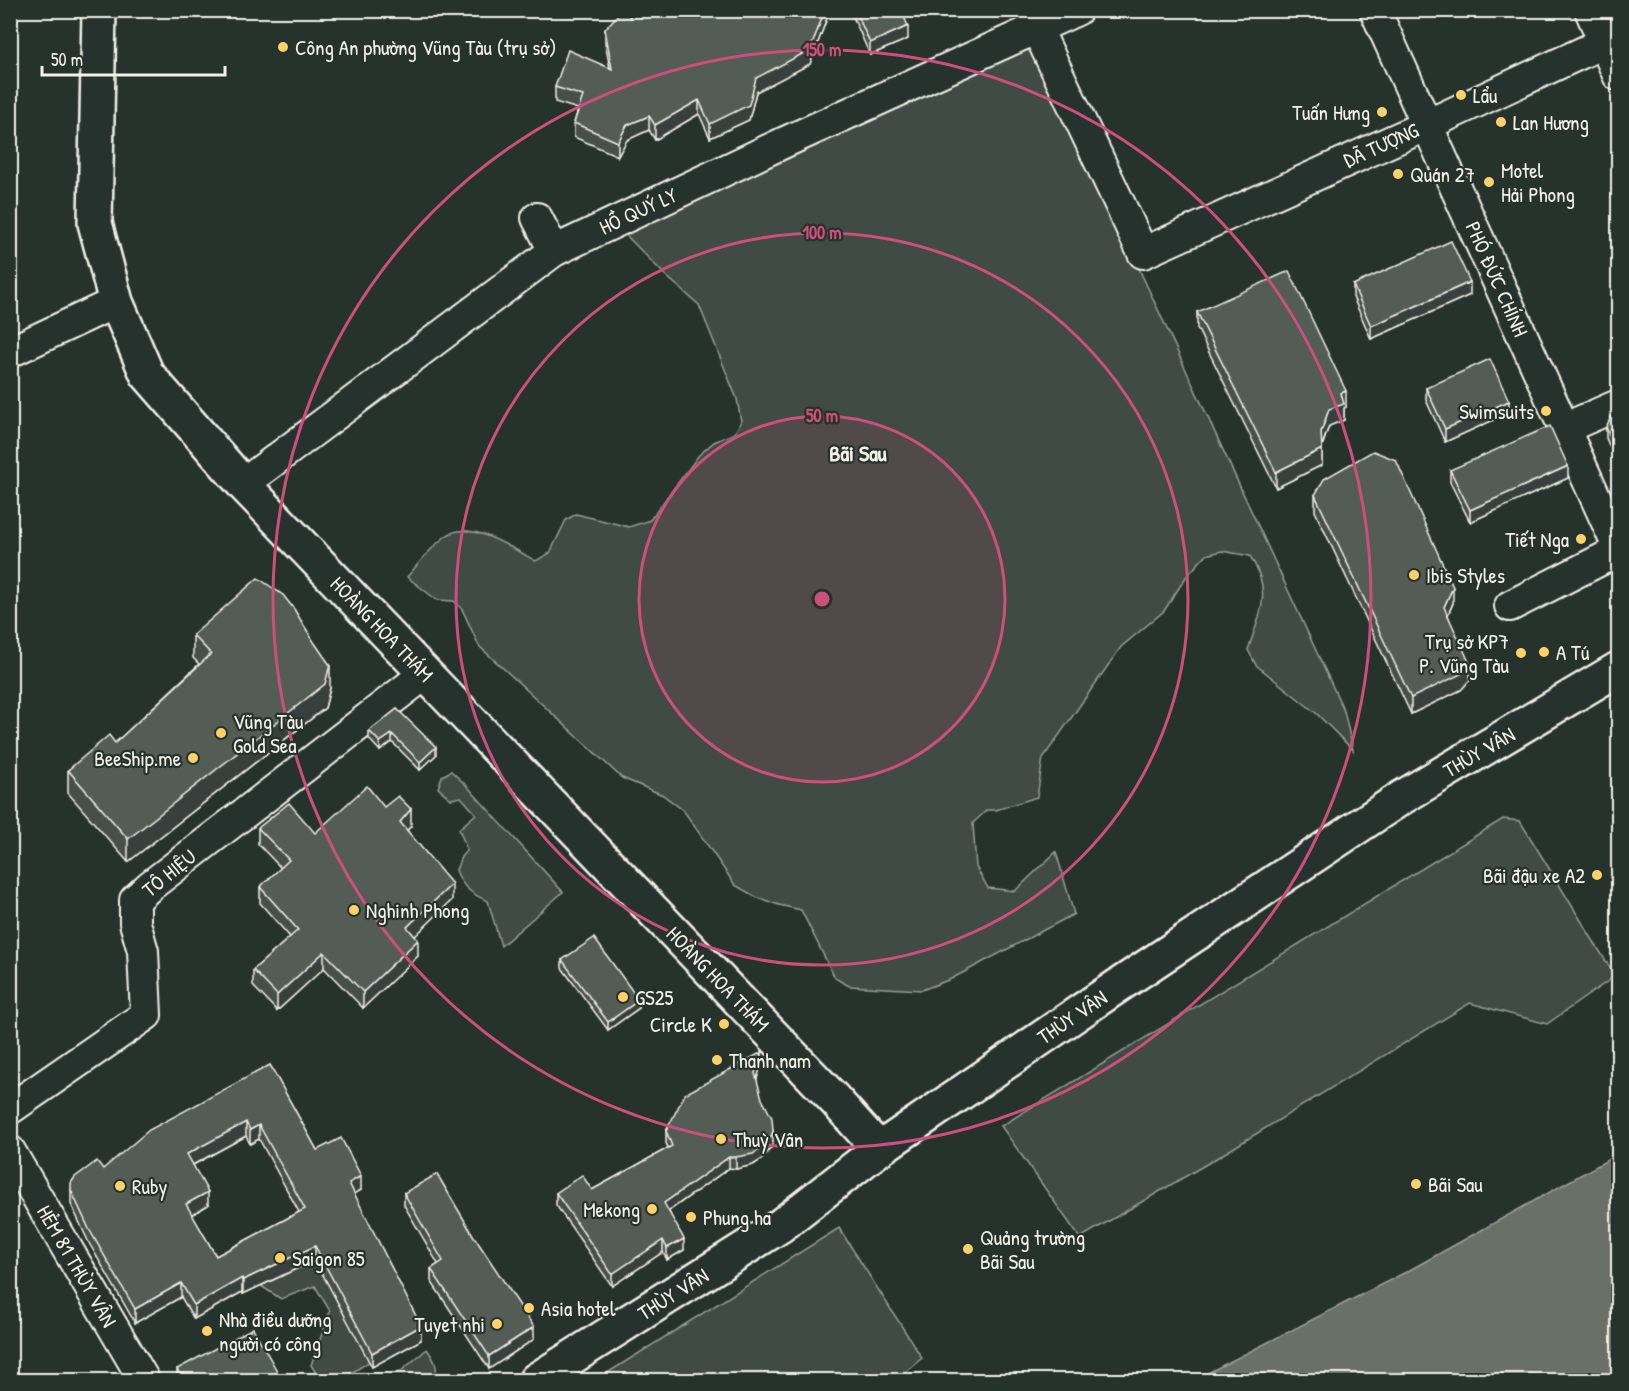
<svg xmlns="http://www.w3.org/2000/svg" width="1629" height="1391" viewBox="0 0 1629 1391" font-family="'Patrick Hand',sans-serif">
	<rect width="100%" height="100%" fill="#26332d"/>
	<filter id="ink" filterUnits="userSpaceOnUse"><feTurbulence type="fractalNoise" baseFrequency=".0167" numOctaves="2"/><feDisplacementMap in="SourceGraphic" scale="12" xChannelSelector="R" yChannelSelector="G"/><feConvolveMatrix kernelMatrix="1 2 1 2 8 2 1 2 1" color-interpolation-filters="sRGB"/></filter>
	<g filter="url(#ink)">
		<g fill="#414b45" stroke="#9a9e96" stroke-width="1.5">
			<path d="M1033 40 1344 711 1353 750 1316 713 1256 665 1248 650C1260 613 1273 592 1250 556L1222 551 1206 555 1186 577 1164 611 1121 647 1043 758 1037 797 996 810H987L973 823 976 867 988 888 1015 891 1056 852 1074 914 951 979 922 990 849 986 835 978 801 910 779 905 756 897 735 885 684 811 663 795 622 778 479 646 462 609 454 601 437 600 407 577C419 563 431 547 446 536 469 518 514 550 536 561L550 553 566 520 576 514 629 527 650 520 699 455 714 442 735 433 741 421 737 399 699 305 665 275 621 230Z"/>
			<path d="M451 771 466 785 563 892 501 946 488 901C471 894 462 887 456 870L461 857 467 850 459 829 476 814 461 797 451 799 438 788 442 776Z"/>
			<path d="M1503 819 1520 821 1615 976 1547 1024 1470 1003 1210 1162 1080 1238 1001 1126Z"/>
			<path d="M839 1228 922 1358C899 1377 900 1381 869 1380L862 1375 854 1380H596Z"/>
			<path d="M332 1252 369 1362 340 1380H320L311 1365 330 1311 315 1286 281 1299 261 1286Z"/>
			<path d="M427 1349C434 1359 440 1369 434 1380H374L401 1371Z"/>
		</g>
		<path fill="#676f68" stroke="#9fa39b" stroke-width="1.5" d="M1618 1154V1380H1194L1408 1271Z"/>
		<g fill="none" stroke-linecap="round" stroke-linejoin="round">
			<defs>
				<g id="street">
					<path d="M1375 10 1618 547"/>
					<path d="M1590 10 1618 75"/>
					<path d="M1037 29 1143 253 1427 125 1618 36"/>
					<path d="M537 218 554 251"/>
					<path d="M10 352 116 302"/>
					<path d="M1565 428 1618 405"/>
					<path d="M243 484 554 251 783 143 1077 10"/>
					<path d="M1510 606 1618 551"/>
					<path d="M10 1109 146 1015 143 951 135 923V900L150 886 425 674"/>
					<path d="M10 1151 144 1380"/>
				</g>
				<path id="secondary" d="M99 10 95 223 116 302 147 374 243 484 834 1099 879 1149"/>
				<path id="primary" d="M536 1380 780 1226 879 1149 1116 987 1401 798 1618 669"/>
			</defs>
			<use href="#street" stroke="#f4f1e8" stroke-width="34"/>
			<use href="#secondary" stroke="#f4f1e8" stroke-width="38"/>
			<use href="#primary" stroke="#f4f1e8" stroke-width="38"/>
			<use href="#street" stroke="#26332d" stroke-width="30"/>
			<use href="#secondary" stroke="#26332d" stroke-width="33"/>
			<use href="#primary" stroke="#26332d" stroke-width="33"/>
		</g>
		<g fill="#474f49" stroke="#f4f1e8" stroke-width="1.5" fill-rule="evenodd">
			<path d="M633 10H830L810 64 756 92 749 120 710 138 699 114 655 140 649 130 627 140 618 156 574 137V123L578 109 555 102V87L610 68 605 43V29L630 17Z"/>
			<path d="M850 10H901L908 39 870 55Z"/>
			<path d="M1353 285 1470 295 1371 339 1353 297Z"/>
			<path d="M1197 312 1346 407 1344 408V420L1329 426 1322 447V465L1276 488 1197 328Z"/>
			<path d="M1426 388 1509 413 1445 442 1426 400Z"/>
			<path d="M1618 414V467L1606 438V427Z"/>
			<path d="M1450 470 1568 478 1470 522 1450 482Z"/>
			<path d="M1315 495 1453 603 1448 615 1470 680 1461 690 1411 714 1315 511Z"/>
			<path d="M193 635 330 688 325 708 128 862 68 793V770L115 743 199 664 193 658Z"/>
			<path d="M397 709 436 755 420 770 392 742 380 751 369 739V731Z"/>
			<path d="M384 807 411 826 407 830 452 900 415 936 418 956 363 1008 324 968 277 1011 253 986V970L290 937 260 903V887L281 868 258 844V828L315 833Z"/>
			<path d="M562 960 639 1008 608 1030 562 968Z"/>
			<path d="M762 1063 756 1080 773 1142 771 1148 761 1160 753 1165 736 1169 729 1168 669 1211 684 1250 667 1260 663 1252 612 1286 556 1205V1193L592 1190 668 1148 666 1143V1131Z"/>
			<path d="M270 1065 317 1150 361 1190 354 1194 421 1340 372 1367 315 1260 243 1294 242 1292 194 1319 181 1297 135 1323 89 1243 71 1204V1190ZM246 1136 250 1144 259 1139 299 1212 216 1256 192 1215 208 1205 193 1165Z"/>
			<path d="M404 1193 534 1339 489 1369 431 1281V1269L438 1264 404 1205Z"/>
			<path d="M177 1369 282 1380H177Z"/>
		</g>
		<g fill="#39403c" stroke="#f4f1e8" stroke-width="1.5">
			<path d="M825 10H830L810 64 756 92 749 120 710 138V124Z"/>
			<path d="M908 26V39L870 55V43Z"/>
			<path d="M699 100V114L655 140V125Z"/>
			<path d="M649 116V130L627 140 618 156V142L627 125Z"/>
			<path d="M1470 282V295L1371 339V326Z"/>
			<path d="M1346 391V407L1344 408V420L1329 426 1321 448V432L1329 409 1341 393Z"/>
			<path d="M1509 401V413L1445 442V429Z"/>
			<path d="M1322 449V465L1276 488V472Z"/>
			<path d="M1568 466V478L1470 522V510Z"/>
			<path d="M1453 587V603L1444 623V607Z"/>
			<path d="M1470 664V680L1461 690 1411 714V698Z"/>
			<path d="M330 665V688L325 708 128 862V839Z"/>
			<path d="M392 734V742L380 751V742Z"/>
			<path d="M436 747V755L420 770V762Z"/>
			<path d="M411 809V826L400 838V822Z"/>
			<path d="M452 884V900L407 944V927Z"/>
			<path d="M418 940V956L363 1008V992Z"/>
			<path d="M324 952V968L277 1011V995Z"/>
			<path d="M639 1000V1008L608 1030V1022Z"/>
			<path d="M762 1052V1063L755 1085V1073Z"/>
			<path d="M246 1122V1136L187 1168V1154Z"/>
			<path d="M259 1125V1139L250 1144V1130Z"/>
			<path d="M773 1131V1142L771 1148 761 1160 753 1165 736 1169V1157Z"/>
			<path d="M729 1157V1168L664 1214V1203Z"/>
			<path d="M361 1176V1190L349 1197V1183Z"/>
			<path d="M208 1192V1205L186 1218V1204Z"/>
			<path d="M684 1239V1250L667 1260V1248Z"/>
			<path d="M663 1240V1252L612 1286V1274Z"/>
			<path d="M315 1246V1260L243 1294V1280Z"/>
			<path d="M242 1278V1292L194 1319V1305Z"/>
			<path d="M181 1283V1297L135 1323V1309Z"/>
			<path d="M421 1326V1340L372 1367V1353Z"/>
			<path d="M534 1327V1339L489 1369V1356Z"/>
		</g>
		<g fill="#525c55" stroke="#f4f1e8" stroke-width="1.5" fill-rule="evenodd">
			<path d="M622 10H624L630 17 633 10H825L810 50 756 78 749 105 710 124 699 100 655 125 649 116 627 125 618 142 574 123 583 96 555 87 568 50 612 69 605 29Z"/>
			<path d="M855 10H901L908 26 870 43Z"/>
			<path d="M1451 241 1470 282 1371 326 1353 285Z"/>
			<path d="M1289 271 1346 391 1341 393 1344 404 1329 409 1321 432 1322 449 1276 472 1197 312Z"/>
			<path d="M1490 359 1509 401 1445 429 1426 388Z"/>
			<path d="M1618 414V456L1606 427 1611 417Z"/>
			<path d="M1550 426 1568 466 1470 510 1450 470Z"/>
			<path d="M1373 451 1396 460 1453 587 1444 607 1470 664 1461 674 1411 698 1315 495 1324 479Z"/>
			<path d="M258 578 283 595 294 609 314 642 330 665 325 684 128 839 68 770 109 735 115 743 211 654 193 635Z"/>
			<path d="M397 709 436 747 420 762 392 734 380 742 369 731Z"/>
			<path d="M367 786 384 807 398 796 411 809 400 822 452 884 407 927 418 940 363 992 324 952 277 995 253 970 298 930 260 887 289 860 258 828 289 803 315 833Z"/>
			<path d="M594 938 639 1000 608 1022 562 960Z"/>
			<path d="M762 1052 755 1073 762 1099 772 1118 773 1131 771 1137 761 1149 753 1154 736 1157H729L664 1203 684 1239 667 1248 663 1240 612 1274 556 1193 582 1175 592 1190 672 1146 666 1131 685 1094Z"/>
			<path d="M270 1065 317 1150 341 1138 361 1176 349 1183 421 1326 372 1353 315 1246 243 1280 242 1278 194 1305 181 1283 135 1309 89 1229 71 1190V1183L75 1177 97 1161 103 1169 149 1130ZM246 1122 250 1130 259 1125 305 1209 216 1256 186 1204 208 1192 187 1154Z"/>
			<path d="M437 1174 473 1235 534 1327 489 1356 431 1269 443 1261 404 1193Z"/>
			<path d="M253 1328 282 1380H183L177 1369Z"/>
		</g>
	</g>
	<circle cx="822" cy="599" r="183" fill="#ce4e7e" fill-opacity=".12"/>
	<g fill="none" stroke="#ce4e7e" stroke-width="3">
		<circle cx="822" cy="599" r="183"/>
		<circle cx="822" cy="599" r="366"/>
		<circle cx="822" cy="599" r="549"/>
	</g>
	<g fill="#ffd166" stroke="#26332d" stroke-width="2">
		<circle cx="283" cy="47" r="6"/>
		<circle cx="1461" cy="95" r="6"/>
		<circle cx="1382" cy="112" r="6"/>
		<circle cx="1501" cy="122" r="6"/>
		<circle cx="1398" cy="174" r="6"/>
		<circle cx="1489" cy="182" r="6"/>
		<circle cx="1546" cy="411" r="6"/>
		<circle cx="1581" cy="539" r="6"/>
		<circle cx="1414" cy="575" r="6"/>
		<circle cx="1544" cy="652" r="6"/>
		<circle cx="1521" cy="653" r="6"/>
		<circle cx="221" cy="733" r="6"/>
		<circle cx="193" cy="758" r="6"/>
		<circle cx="1597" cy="875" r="6"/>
		<circle cx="354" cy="910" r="6"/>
		<circle cx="623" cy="997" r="6"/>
		<circle cx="724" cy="1024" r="6"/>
		<circle cx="717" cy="1060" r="6"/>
		<circle cx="721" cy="1139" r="6"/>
		<circle cx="1416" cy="1184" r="6"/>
		<circle cx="120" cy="1186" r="6"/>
		<circle cx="652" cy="1209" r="6"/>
		<circle cx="691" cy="1217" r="6"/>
		<circle cx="968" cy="1249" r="6"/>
		<circle cx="280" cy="1258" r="6"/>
		<circle cx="529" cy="1308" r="6"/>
		<circle cx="497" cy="1324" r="6"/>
		<circle cx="207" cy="1331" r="6"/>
	</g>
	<g text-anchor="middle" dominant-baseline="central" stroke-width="4.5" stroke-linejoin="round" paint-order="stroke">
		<g font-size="21" fill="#f4f1e8" stroke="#26332d" text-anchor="start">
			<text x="295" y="47">Công An phường Vũng Tàu (trụ sở)</text>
			<text x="1473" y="95">Lẩu</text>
			<text x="1370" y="112" text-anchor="end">Tuấn Hưng</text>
			<text x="1513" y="122">Lan Hương</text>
			<text x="1501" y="170">Motel<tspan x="1501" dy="24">Hải Phong</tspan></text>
			<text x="1410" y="174">Quán 27</text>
			<text x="1534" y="411" text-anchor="end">Swimsuits</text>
			<text x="1569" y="539" text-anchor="end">Tiết Nga</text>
			<text x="1426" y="575">Ibis Styles</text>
			<text x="1509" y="641" text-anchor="end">Trụ sở KP7<tspan x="1509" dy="24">P. Vũng Tàu</tspan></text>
			<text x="1556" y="652">A Tú</text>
			<text x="233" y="721">Vũng Tàu<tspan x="233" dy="24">Gold Sea</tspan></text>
			<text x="181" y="758" text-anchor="end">BeeShip.me</text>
			<text x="1585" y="875" text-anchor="end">Bãi đậu xe A2</text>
			<text x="366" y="910">Nghinh Phong</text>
			<text x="635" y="997">GS25</text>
			<text x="712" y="1024" text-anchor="end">Circle K</text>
			<text x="729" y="1060">Thanh nam</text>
			<text x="733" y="1139">Thuỳ Vân</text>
			<text x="1428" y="1184">Bãi Sau</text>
			<text x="132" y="1186">Ruby</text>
			<text x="640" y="1209" text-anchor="end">Mekong</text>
			<text x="703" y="1217">Phung ha</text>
			<text x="980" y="1237">Quảng trường<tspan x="980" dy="24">Bãi Sau</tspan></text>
			<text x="292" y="1258">Saigon 85</text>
			<text x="541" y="1308">Asia hotel</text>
			<text x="219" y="1319">Nhà điều dưỡng<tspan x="219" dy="24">người có công</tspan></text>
			<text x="485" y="1324" text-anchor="end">Tuyet nhi</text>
		</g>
		<g font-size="21" fill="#f4f1e8" stroke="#26332d">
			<text transform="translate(1381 145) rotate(-24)">DÃ TƯỢNG</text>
			<text transform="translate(638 211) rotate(-25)">HỒ QUÝ LY</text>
			<text transform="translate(1497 279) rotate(66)">PHÓ ĐỨC CHÍNH</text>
			<text transform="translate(382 629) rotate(46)">HOÀNG HOA THÁM</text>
			<text transform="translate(1479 752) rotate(-30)">THÙY VÂN</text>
			<text transform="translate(169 873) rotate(-39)">TÔ HIỆU</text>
			<text transform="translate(718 979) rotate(46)">HOÀNG HOA THÁM</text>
			<text transform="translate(1072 1017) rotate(-34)">THÙY VÂN</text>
			<text transform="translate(77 1266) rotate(60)">HẺM 81 THÙY VÂN</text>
			<text transform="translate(673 1294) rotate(-32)">THÙY VÂN</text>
		</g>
		<g font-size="22" font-weight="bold" fill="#f4f1e8" stroke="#26332d">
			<text x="858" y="453">Bãi Sau</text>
		</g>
	</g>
	<circle cx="822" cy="599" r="9" fill="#ce4e7e" stroke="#26332d" stroke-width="3"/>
	<g font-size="18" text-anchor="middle" font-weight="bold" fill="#ce4e7e" stroke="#26332d" stroke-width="4.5" stroke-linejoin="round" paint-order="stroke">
		<text x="822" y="56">150 m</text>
		<text x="822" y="239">100 m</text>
		<text x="822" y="422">50 m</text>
	</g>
	<rect width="1629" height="1391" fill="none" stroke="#26332d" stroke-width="36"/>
	<rect x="18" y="18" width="1593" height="1355" fill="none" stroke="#f4f1e8" stroke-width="2" filter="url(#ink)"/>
	<path d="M42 66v9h183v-9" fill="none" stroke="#f4f1e8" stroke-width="3"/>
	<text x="51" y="66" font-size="18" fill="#f4f1e8" stroke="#26332d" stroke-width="4.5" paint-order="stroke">50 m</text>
</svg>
